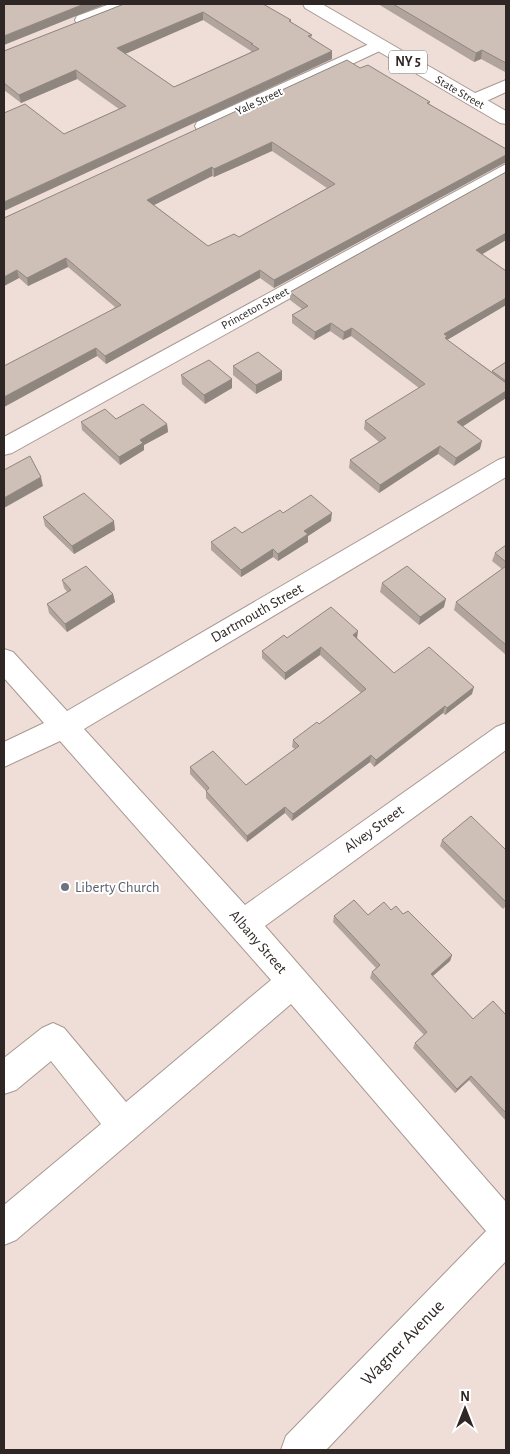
<svg xmlns="http://www.w3.org/2000/svg" width="510" height="1454" viewBox="0 0 510 1454" font-family="'Alegreya Sans',sans-serif">
	<rect width="100%" height="100%" fill="#efded7"/>
	<g fill="none" stroke-linecap="round" stroke-linejoin="round">
		<defs>
			<g id="minor">
				<path d="M110 4H132L130 8 89 24H77L75 20 77 16Z"/>
				<path d="M378 40 384 41 387 45 384 49 211 130H197L195 126 197 122Z"/>
				<path d="M506 80V92L480 104H468L465 100 468 96Z"/>
				<path d="M506 164V178L12 453 4 455V437Z"/>
				<path d="M506 457V477L84 729 245 905 496 727 506 723V750L265 926 506 1202V1261L326 1450H281L286 1436 486 1231 291 1004 16 1240 4 1245V1205L101 1124 51 1061 16 1090 4 1094V1058L42 1028 53 1023 64 1028 126 1102 271 980 60 741 4 767V742L44 723 4 678V649L13 652 67 711 498 460Z"/>
			</g>
			<path id="major" d="M303 4H322L506 111V124L500 123 305 8Z"/>
		</defs>
		<use href="#minor" stroke="#a89892" stroke-width="2"/>
		<use href="#major" stroke="#a89892" stroke-width="2"/>
		<use href="#minor" fill="#fff" fill-rule="evenodd"/>
		<use href="#major" fill="#fff" fill-rule="evenodd"/>
	</g>
	<g fill="#b1a49d" fill-rule="evenodd">
		<path d="M124 4 291 20V22L312 35 311 38 332 51V59L64 134 119 109 77 79 21 103 4 90V51ZM203 20 251 51V52L174 87 125 54Z"/>
		<path d="M378 4H506V72H505L481 59 474 62Z"/>
		<path d="M360 68 430 102 429 104 506 149V162L274 288 260 278 106 364 97 356 4 407 115 307 68 267 28 286 19 278 4 286V218ZM272 151 327 188 239 237 208 246 154 205 212 176 214 177Z"/>
		<path d="M506 172V240L482 254 506 271V305L447 340 492 372V371L506 362V398L462 426 480 449 454 466 438 454 379 493 349 468 350 460 379 442 364 429 365 421 419 388 351 336 343 340 330 331 314 340 292 323V315L302 309 290 300V292Z"/>
		<path d="M233 366 282 380 256 394 233 375Z"/>
		<path d="M181 375 232 379V388L205 404 182 384Z"/>
		<path d="M81 422 167 424 168 432 144 445V450L120 465 82 430Z"/>
		<path d="M283 513 331 521 308 536V542L278 561 273 557 241 577 211 550V542L242 533Z"/>
		<path d="M43 517 115 530 74 554 45 526Z"/>
		<path d="M506 545V655L454 610 456 602 502 569 492 561 495 553Z"/>
		<path d="M62 580 113 594 115 602 67 632 49 613 47 604 67 592 64 588Z"/>
		<path d="M382 583 444 607 419 625 380 592Z"/>
		<path d="M287 638H357L394 673 472 694 445 715 443 713 374 767 370 762 292 821 285 813 247 842 206 798V791L190 774V767L246 785 295 749 292 747 293 740 319 724 361 693 320 655 285 680 262 658V651Z"/>
		<path d="M442 840 506 850V906L503 909 440 846Z"/>
		<path d="M391 910 403 914 452 955 450 961 433 976 473 1019 506 1015V1121L469 1080 455 1093 413 1048 415 1043 424 1035 370 978 372 972 376 968 333 922 334 916 368 915Z"/>
	</g>
	<g fill="#908680">
		<path d="M84 4H106L4 45V36Z"/>
		<path d="M203 12V20L118 57 117 48Z"/>
		<path d="M482 50 481 59 474 62 476 53Z"/>
		<path d="M332 51V59L4 211V202Z"/>
		<path d="M76 70 77 79 21 103 19 95Z"/>
		<path d="M272 142V151L214 177V169Z"/>
		<path d="M506 155V162L274 288V280Z"/>
		<path d="M212 167V176L148 208 147 200Z"/>
		<path d="M506 233V240L474 259 476 250Z"/>
		<path d="M66 258 68 267 28 286 27 278Z"/>
		<path d="M17 270 19 278 4 286V277Z"/>
		<path d="M260 270V278L106 364 105 356Z"/>
		<path d="M506 298V305L447 340 443 346 444 334Z"/>
		<path d="M331 323 330 331 314 340 315 332Z"/>
		<path d="M352 328 351 336 343 340 344 332Z"/>
		<path d="M96 348 97 356 4 407V397Z"/>
		<path d="M282 371V380L256 394V385Z"/>
		<path d="M232 379V388L205 404 204 395Z"/>
		<path d="M506 391V398L456 431 457 422Z"/>
		<path d="M167 424 168 432 144 445V450L120 465 119 457 140 440Z"/>
		<path d="M482 441 480 449 454 466 456 458Z"/>
		<path d="M440 446 438 454 379 493 380 485Z"/>
		<path d="M41 477 43 486 4 508V498Z"/>
		<path d="M332 513 331 521 308 536V542L278 561V554L304 531Z"/>
		<path d="M114 521 115 530 74 554 72 546Z"/>
		<path d="M273 549V557L241 577V570Z"/>
		<path d="M113 594 115 602 67 632 65 624Z"/>
		<path d="M446 599 444 607 419 625 420 617Z"/>
		<path d="M358 631 357 639 353 635Z"/>
		<path d="M321 647 320 655 285 680V673Z"/>
		<path d="M474 687 472 694 445 715 447 708Z"/>
		<path d="M445 706 443 713 374 767 376 760Z"/>
		<path d="M371 755 370 762 292 821 293 814Z"/>
		<path d="M285 807V813L247 842V836Z"/>
		<path d="M452 955 450 961 429 979 431 974Z"/>
		<path d="M471 1076 469 1080 455 1093 457 1089Z"/>
	</g>
	<g fill="#cebfb7" stroke="#908680" fill-rule="evenodd">
		<path d="M4 4H84L4 36Z"/>
		<path d="M124 4H263L291 20 289 21 312 35 308 36 332 51 4 202V113L25 104 64 134 126 106 76 70 19 95 4 83V51ZM203 12 253 44H251L259 49 174 87 117 48Z"/>
		<path d="M393 4H506V63L482 50 476 53Z"/>
		<path d="M347 60 360 68 368 65 430 102 427 103 506 149V155L274 280 260 270 105 356 96 348 4 397V366L121 305 66 258 27 278 17 270 4 277V218ZM272 142 335 184 239 237 234 234 208 246 147 200 212 167 214 169Z"/>
		<path d="M506 172V233L476 250 506 271V298L444 334 447 336 445 338 506 383V391L457 422 482 441 456 458 440 446 380 485 350 460 386 438 365 421 425 384 352 328 344 332 331 323 315 332 292 315 308 306 290 292Z"/>
		<path d="M258 352 282 371 256 385 233 366Z"/>
		<path d="M209 360 232 379 204 395 181 375Z"/>
		<path d="M506 362V381L492 371Z"/>
		<path d="M143 404 167 424 140 440 143 443 119 457 81 422 105 409 116 419Z"/>
		<path d="M30 456 41 477 4 498V470Z"/>
		<path d="M84 493 114 521 72 546 43 517Z"/>
		<path d="M311 495 332 513 304 531 308 534 278 554 273 549 241 570 211 542 235 527 242 533 280 510 283 513Z"/>
		<path d="M506 545V562L495 553Z"/>
		<path d="M86 566 113 594 65 624 47 604 71 590 62 580Z"/>
		<path d="M407 566 446 599 420 617 382 583Z"/>
		<path d="M506 566V645L456 602Z"/>
		<path d="M331 607 358 631 353 635 394 673 429 647 474 687 447 708 445 706 376 760 371 755 293 814 285 807 247 836 206 791 209 788 190 767 213 751 246 785 299 746 293 740 317 722 319 724 366 689 321 647 285 673 262 651 284 635 287 638Z"/>
		<path d="M471 816 506 850V902L442 840Z"/>
		<path d="M354 900 368 915 384 902 391 910 396 906 403 914 408 911 452 955 431 974 473 1019 493 1001 506 1015V1113L471 1076 457 1089 415 1043 427 1032 372 972 380 965 334 916Z"/>
	</g>
	<circle fill="#6b7280" stroke="#fff" stroke-width="2" cx="65" cy="887" r="5"/>
	<g text-anchor="middle" dominant-baseline="central" stroke-width="4" stroke-linejoin="round" paint-order="stroke">
		<g font-size="12" fill="#2e2725" stroke="#fff">
			<text transform="translate(460 92) rotate(30)">State Street</text>
			<text transform="translate(259 101) rotate(-25)">Yale Street</text>
			<text transform="translate(255 308) rotate(-29)">Princeton Street</text>
		</g>
		<rect fill="#fff" stroke="#6d6866" stroke-width="1" x="389" y="50.5" width="38" height="23" rx="4"/>
		<g font-size="14" font-weight="bold" fill="#2e2725">
			<text x="408" y="62">NY 5</text>
		</g>
		<g font-size="15" fill="#2e2725" stroke="#fff">
			<text transform="translate(257 613) rotate(-30)">Dartmouth Street</text>
			<text transform="translate(374 829) rotate(-36)">Alvey Street</text>
			<text transform="translate(258 942) rotate(49)">Albany Street</text>
		</g>
		<g font-size="15" fill="#5b616d" stroke="#fff" text-anchor="start">
			<text x="75" y="887">Liberty Church</text>
		</g>
		<g font-size="18" fill="#2e2725" stroke="#fff">
			<text transform="translate(403 1343) rotate(-46)">Wagner Avenue</text>
		</g>
	</g>
	<rect width="510" height="1454" fill="none" stroke="#2e2725" stroke-width="10"/>
	<g transform="translate(465 1409)" stroke="#ffffff" stroke-width="4" paint-order="stroke">
	<path d="M0-4L9 19L0 12L-9 19Z" fill="#2e2725"/>
	<text y="-8" font-size="14" font-weight="bold" text-anchor="middle" fill="#2e2725">N</text>
	</g>
</svg>
